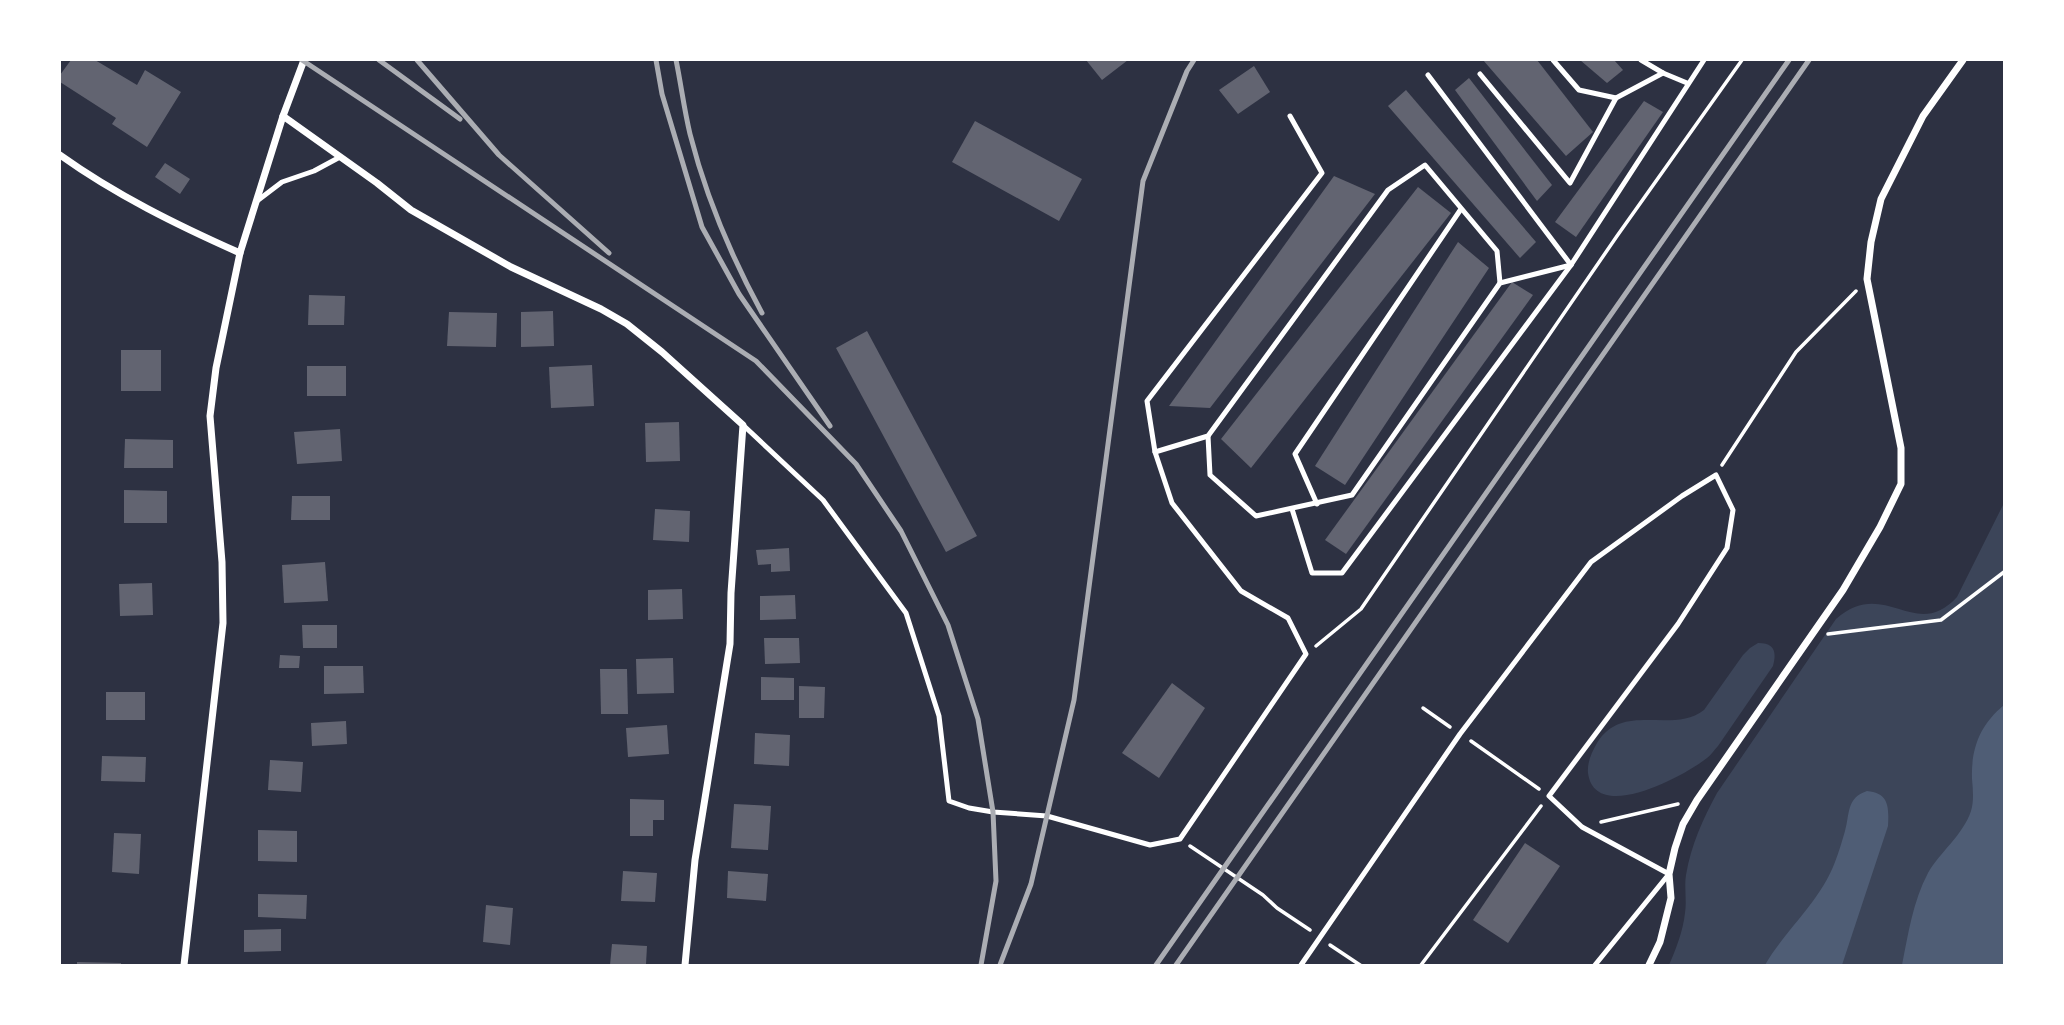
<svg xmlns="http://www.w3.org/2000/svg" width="2064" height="1025" viewBox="0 0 2064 1025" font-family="Overpass,sans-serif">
	<rect width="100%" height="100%" fill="#2d3142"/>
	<g fill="#3c4559">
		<path d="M2004 503V965H1669C1676 949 1683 931 1685 913 1687 900 1684 887 1686 875 1691 845 1703 819 1717 793L1836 619C1885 576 1915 643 1957 597Z"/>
		<path d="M1758 643C1774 643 1777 651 1773 666L1718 746C1714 750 1711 755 1707 758 1686 775 1595 825 1588 773 1587 762 1592 752 1597 743 1623 701 1672 735 1704 710L1743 655 1750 648Z"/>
	</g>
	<g fill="#4f5d75">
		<path d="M2004 705V965H1902C1908 935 1913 901 1928 873 1940 852 1963 835 1971 811 1974 801 1973 790 1972 779 1971 748 1980 725 2004 705Z"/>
		<path d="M1867 791C1889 793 1889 807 1888 826L1842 965H1765C1786 929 1820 902 1835 862 1839 852 1842 841 1845 831 1850 814 1846 798 1867 791Z"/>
	</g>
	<g fill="#626471">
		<path d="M71 60H95L137 85 145 70 181 92 147 147 112 124 116 118 60 82V75Z"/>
		<path d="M1086 60H1128L1102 80Z"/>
		<path d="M1483 60H1537L1593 132 1566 156Z"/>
		<path d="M1580 60H1614L1623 70 1607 83Z"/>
		<path d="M1254 66 1270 92 1238 114 1219 90Z"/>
		<path d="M1469 78 1552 185 1537 201 1455 90Z"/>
		<path d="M1406 90 1536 242 1520 258 1388 106Z"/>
		<path d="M1644 101 1663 112 1576 237 1555 222Z"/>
		<path d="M975 121 1082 179 1059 221 952 162Z"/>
		<path d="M165 163 190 179 180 194 155 177Z"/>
		<path d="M1334 176 1375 194 1210 408 1169 406Z"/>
		<path d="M1418 187 1451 213 1251 468 1221 439Z"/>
		<path d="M1458 242 1489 268 1345 485 1315 466Z"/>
		<path d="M1512 282 1533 295 1346 554 1325 540Z"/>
		<path d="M309 295 345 296 344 325H308Z"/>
		<path d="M553 311 554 346 521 347V312Z"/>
		<path d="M449 312 497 313 496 347 447 346Z"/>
		<path d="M867 331 977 536 946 552 836 348Z"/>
		<rect x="121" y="350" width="40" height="41"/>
		<path d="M592 365 594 406 551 408 549 367Z"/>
		<rect x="307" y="366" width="39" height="30"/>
		<path d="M679 422 680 461 646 462 645 423Z"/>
		<path d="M340 429 342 461 297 464 294 432Z"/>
		<path d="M125 439 173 440V468H124Z"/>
		<path d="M124 490 167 491V523H124Z"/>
		<path d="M292 496H330V520H291Z"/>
		<path d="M655 509 690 511 689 542 653 540Z"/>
		<path d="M789 548 790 571 771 572V564L758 565 756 550Z"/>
		<path d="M325 562 328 601 284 603 282 565Z"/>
		<path d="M152 583 153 615 120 616 119 584Z"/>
		<path d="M682 589 683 619 648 620V590Z"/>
		<path d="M795 595 796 619 760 620V596Z"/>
		<path d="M302 625H337V648H303Z"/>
		<path d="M764 638H799L800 663 765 664Z"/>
		<path d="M280 655 300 656 299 668H279Z"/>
		<path d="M673 658 674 693 637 694 636 659Z"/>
		<path d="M324 666H363L364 693 324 694Z"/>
		<path d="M600 669H627L628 714H601Z"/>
		<path d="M761 677 794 678V700H761Z"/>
		<path d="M1172 683 1205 708 1159 778 1122 753Z"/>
		<path d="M799 686 825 687 824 718H799Z"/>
		<rect x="106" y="692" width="39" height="28"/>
		<path d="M346 721 347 744 312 746 311 723Z"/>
		<path d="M667 725 669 754 628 757 626 728Z"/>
		<path d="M755 733 790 735 789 766 754 764Z"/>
		<path d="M102 756 146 757 145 782 101 781Z"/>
		<path d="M270 760 303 762 301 792 268 790Z"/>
		<path d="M630 799 664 800V820H653V836H630Z"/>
		<path d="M734 804 771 806 768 850 731 848Z"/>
		<path d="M258 830 297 831V862L258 861Z"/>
		<path d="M114 833 141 834 139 874 112 872Z"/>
		<path d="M1525 843 1560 866 1508 943 1473 920Z"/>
		<path d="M623 871 657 873 655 902 621 901Z"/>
		<path d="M728 871 768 874 766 901 727 898Z"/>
		<path d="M258 894 307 895 306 919 258 917Z"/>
		<path d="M486 905 513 908 510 945 483 942Z"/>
		<path d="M281 929V951L244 952V930Z"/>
		<path d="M612 944 647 946 646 964 610 965Z"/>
		<path d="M77 962 121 963V965H77Z"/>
	</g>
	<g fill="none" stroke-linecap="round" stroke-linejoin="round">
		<g stroke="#fff" stroke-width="3.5">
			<path d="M1722 465 1796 352 1856 291"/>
			<path d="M1828 634 1941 620 2004 572"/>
			<path d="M1316 646 1361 609 1617 236 1742 60"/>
			<path d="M1423 708 1450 727"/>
			<path d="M1471 741 1539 789"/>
			<path d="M1601 822 1678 804"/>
			<path d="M1190 846 1263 895 1277 908 1310 930"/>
			<path d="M1330 945 1360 965"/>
			<path d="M1421 965 1541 806"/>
		</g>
		<g stroke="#fff" stroke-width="5">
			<path d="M1553 60 1579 90 1616 98"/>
			<path d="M1641 60 1663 73 1687 83"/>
			<path d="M1480 74 1570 183 1616 98 1663 73"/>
			<path d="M1428 75 1571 265"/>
			<path d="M257 201 282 182 314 171 340 157"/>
			<path d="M743 425 823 500 906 613 939 716 949 801 969 808 993 812 1047 816 1150 845 1180 839 1306 654 1288 618 1241 591 1172 503 1155 452 1147 401 1322 173 1290 116"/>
			<path d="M1208 436 1210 475 1256 516 1352 495 1500 283 1571 265"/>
			<path d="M1155 452 1208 436 1388 190 1425 165 1497 251 1500 283"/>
			<path d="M1317 504 1295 454 1461 209"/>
			<path d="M1292 509 1312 573H1342L1571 265 1704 60"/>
			<path d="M1301 965 1460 734 1591 562 1682 496 1716 475 1733 510 1727 548 1678 624 1549 796 1582 827 1669 874 1595 965"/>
		</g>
		<g stroke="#fff" stroke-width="7">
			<path d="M283 116 377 183 411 210 511 267 601 309 627 324 662 352 743 425 731 593 730 644 695 860 685 965"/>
			<path d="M60 155C116 195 177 225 240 253"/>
			<path d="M184 965 223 623 222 562 210 416 216 368 240 253 283 116 304 60"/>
			<path d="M1649 965 1660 942 1671 898 1669 874 1675 848 1683 824 1697 800 1843 590 1880 527 1901 484V448L1867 279 1871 242 1881 199 1923 116 1963 60"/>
		</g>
		<g stroke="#abadb3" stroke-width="5">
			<path d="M302 60 756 361 856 464 901 531 948 625 978 719 993 812 996 881 981 965"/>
			<path d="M379 60 460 119"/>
			<path d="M417 60 499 155 609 253"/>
			<path d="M656 60 662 94 702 227 739 294 830 426"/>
			<path d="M676 60C681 84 684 109 690 134 706 197 731 256 762 313"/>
			<path d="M1000 965 1031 884 1074 700 1143 181 1187 71 1194 60"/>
			<path d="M1156 965 1789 60"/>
			<path d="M1176 965 1809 60"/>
		</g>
	</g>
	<rect width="2064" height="1025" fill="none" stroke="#ffffff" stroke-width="122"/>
</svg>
